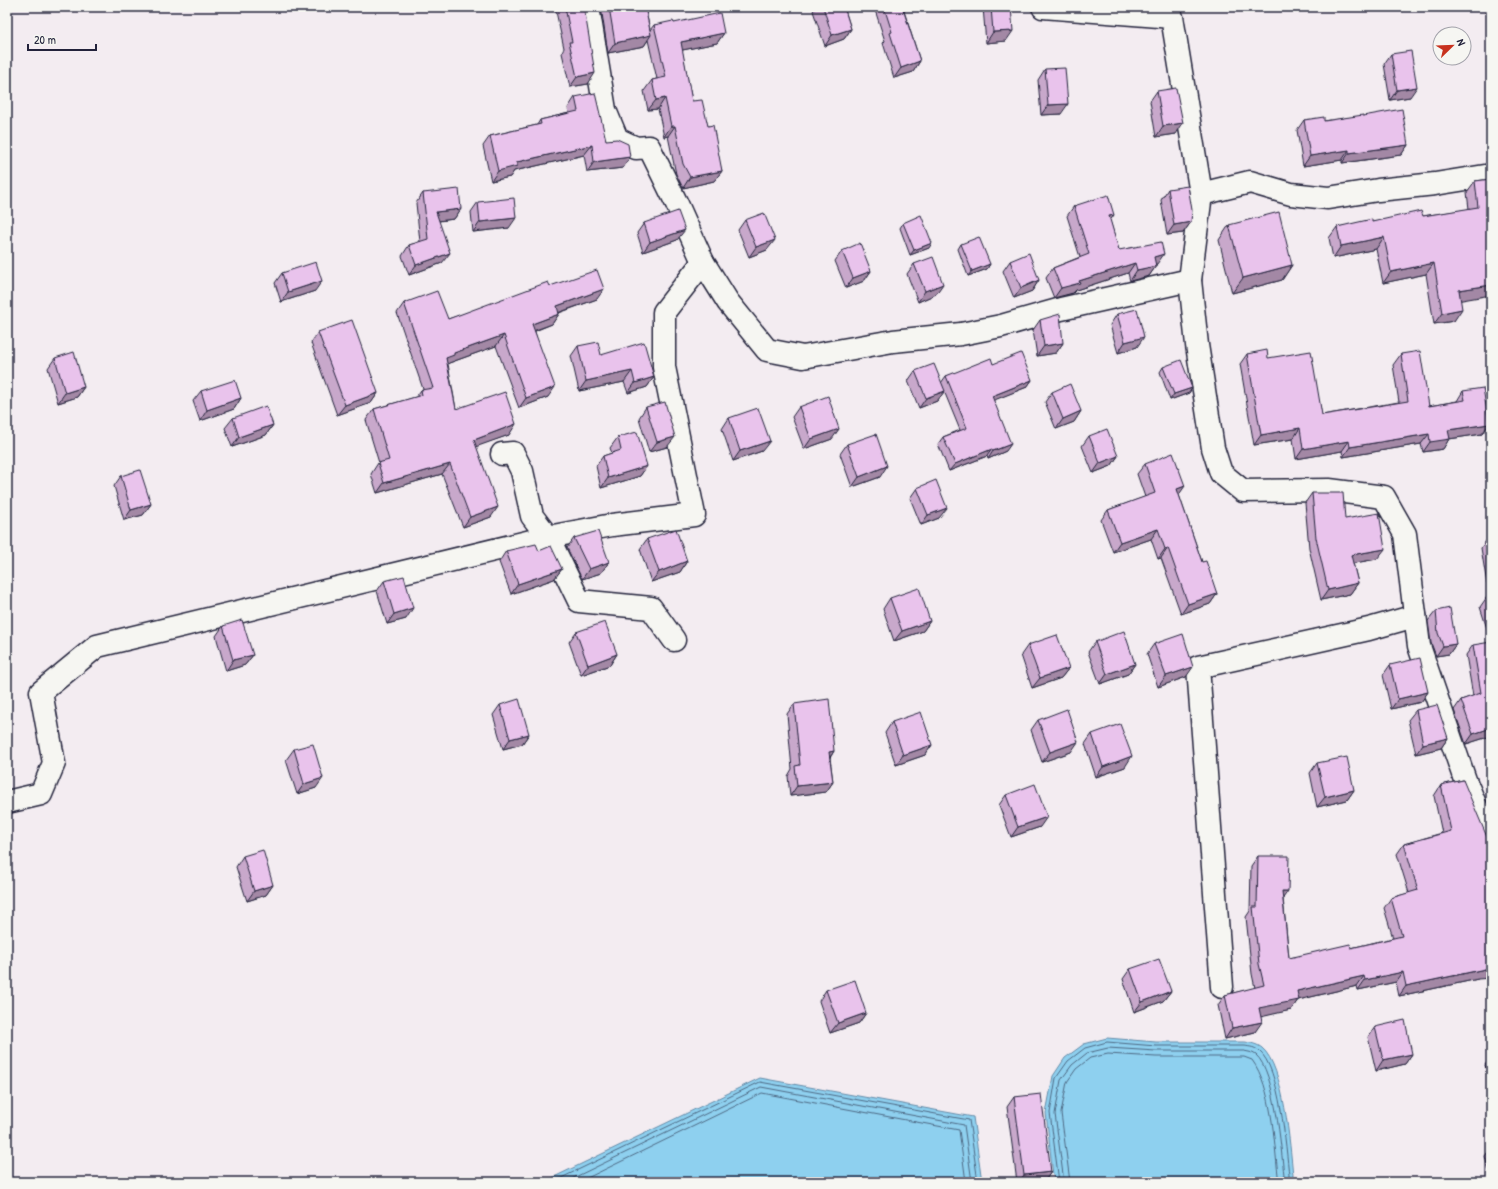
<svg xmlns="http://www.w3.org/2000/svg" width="1498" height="1189" viewBox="0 0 1498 1189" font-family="'Patrick Hand',sans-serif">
	<rect width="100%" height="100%" fill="#f3ecf1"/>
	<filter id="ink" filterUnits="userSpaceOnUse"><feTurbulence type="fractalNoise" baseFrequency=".025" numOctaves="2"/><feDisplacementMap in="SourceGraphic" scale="8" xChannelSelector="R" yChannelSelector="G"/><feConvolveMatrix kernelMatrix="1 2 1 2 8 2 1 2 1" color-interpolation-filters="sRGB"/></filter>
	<g filter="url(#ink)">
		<g fill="#8ed0ef" stroke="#638aa7">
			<path d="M1107 1038 1156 1042H1245C1251 1043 1257 1044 1262 1048 1284 1066 1290 1146 1293 1175L1292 1182H1055L1053 1175 1046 1113 1053 1076 1065 1058 1084 1044Z"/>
			<path d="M760 1078 973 1117 982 1182H553L552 1178Z"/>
		</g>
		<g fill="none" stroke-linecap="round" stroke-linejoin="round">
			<g stroke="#4d6883" stroke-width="1">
				<path d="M556 1182 557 1180 760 1082 969 1120 978 1182"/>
				<path d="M565 1182 761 1087 964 1125 972 1182"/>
				<path d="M579 1182 762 1093 959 1130 966 1182"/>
				<path d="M1059 1182 1050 1113 1056 1078 1068 1061 1085 1048 1107 1042 1156 1046H1245C1250 1047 1255 1047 1259 1051 1280 1067 1286 1148 1289 1175V1182"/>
				<path d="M1064 1182 1055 1114 1061 1080 1072 1065 1087 1053 1108 1048 1156 1051H1244C1248 1052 1252 1052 1256 1055 1275 1071 1281 1149 1284 1175L1283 1182"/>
				<path d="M1070 1182 1061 1113 1067 1082 1076 1069 1090 1058 1108 1054 1156 1057H1244L1252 1060C1272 1087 1274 1141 1278 1175L1277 1182"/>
			</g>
			<defs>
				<g id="minor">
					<path d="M588 7 605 110 617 139 636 148 649 147 677 204 703 262 728 302 767 350 803 357 893 341 961 334 1001 326 1061 309 1190 280"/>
					<path d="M1043 7 1172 17 1201 194 1190 280 1197 345 1213 448 1221 473 1243 491 1329 490 1384 497 1405 534 1419 646 1465 780 1491 842"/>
					<path d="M1201 194 1250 182 1291 194 1328 198 1378 190 1435 184 1491 175"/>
					<path d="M502 454 513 453 522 471 532 516 548 537 612 525 694 515 664 367V312L703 262"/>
					<path d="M7 802 41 794 54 763 41 692 97 646 548 537 579 601 651 608 674 640"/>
					<path d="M1222 987 1198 667 1369 629 1415 616"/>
				</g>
			</defs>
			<use href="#minor" stroke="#22223b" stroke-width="25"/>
			<use href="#minor" stroke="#f6f6f2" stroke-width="22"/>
		</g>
		<g fill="#c8a8cb" stroke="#22223b">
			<path d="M555 7H584L588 84 570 87 562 53 564 48Z"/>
			<path d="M601 7H645L650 30 654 25 674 23 724 33 717 43 682 50 692 101 708 126 722 171 714 181 683 188 676 174 668 136 664 137 658 109 648 110 644 91 652 80 657 79 648 40 644 46 608 53Z"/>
			<path d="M816 7H844L851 29 844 39 825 46 813 11Z"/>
			<path d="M874 7H905V8L904 11 920 61 913 72 894 78 883 43 885 41Z"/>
			<path d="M983 7H1011L1006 41 986 43Z"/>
			<path d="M1391 54 1410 97 1390 100 1384 64Z"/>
			<path d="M1045 69 1061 114 1041 115 1038 80Z"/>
			<path d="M1157 91 1176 134 1156 137 1150 101Z"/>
			<path d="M575 97 606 140 630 157 623 168 587 172 584 155 514 171 510 177 491 181 483 146 490 136 537 125 540 120 569 113 568 108Z"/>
			<path d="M1363 116 1408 145 1401 155 1342 163V160L1303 166 1297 130 1304 120 1324 121Z"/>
			<path d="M1491 179 1460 300 1454 321 1434 324 1426 274 1383 283 1376 249 1333 258 1329 238 1337 227 1372 222 1423 216 1469 209 1467 192 1475 181Z"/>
			<path d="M1168 189 1191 222 1183 233 1167 235 1161 200Z"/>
			<path d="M423 193 461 209 454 219 439 221 442 263 409 275 402 256 409 245 420 242 416 203Z"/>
			<path d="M478 202 509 228 473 232 471 212Z"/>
			<path d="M1074 206 1110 221 1119 250 1157 264H1156V266L1149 276 1130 281 1128 273 1076 290 1073 293 1054 298 1046 278 1053 268 1080 257 1067 216Z"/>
			<path d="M745 220 767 250 749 257 738 230Z"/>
			<path d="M644 223 677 240 643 252 637 233Z"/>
			<path d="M903 223 929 248 910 255 900 228Z"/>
			<path d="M1229 225 1292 265 1282 280 1232 293 1219 240Z"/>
			<path d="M961 244 990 264 987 269 968 276 958 249Z"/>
			<path d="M842 251 871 271 864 281 846 288 835 261Z"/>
			<path d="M1010 261 1039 280 1032 291 1014 298 1003 271Z"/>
			<path d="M914 264 936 294 918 302 907 274Z"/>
			<path d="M282 273 315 291 281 302 275 283Z"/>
			<path d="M550 286 597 299 559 313V314L552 324 535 331 548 397 519 408 496 346 449 363 448 364 456 409 509 435 476 446 491 517 463 527 442 474 377 493 371 474 378 463H379L366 420 374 409 416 397 421 390 423 389 397 313 404 303 448 319Z"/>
			<path d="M1117 314 1137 347 1118 353 1110 325Z"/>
			<path d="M1040 320 1063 343 1056 353 1037 356 1033 330Z"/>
			<path d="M318 332 378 393 371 403 337 415 311 343Z"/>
			<path d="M578 346 601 355 654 377 647 387 628 393 624 382 579 391 571 356Z"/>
			<path d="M1247 354 1268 358 1322 415 1399 402 1393 365 1401 354 1429 406 1457 401 1463 391 1489 424 1482 434 1449 439 1443 449 1423 452 1421 444 1343 457 1342 451 1296 459 1293 439 1254 445 1240 364Z"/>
			<path d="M55 358 84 387 77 397 58 403 48 368Z"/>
			<path d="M993 364 1032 380 1027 387 993 400 1006 451 988 459 987 456 949 471 938 444 943 437 960 430 944 391 937 401 919 408 908 381 915 371 941 383 946 376Z"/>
			<path d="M1163 367 1192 388 1189 393 1170 400 1160 372Z"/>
			<path d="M201 391 241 398 234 409 200 421 193 401Z"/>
			<path d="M1052 392 1081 411 1074 422 1056 429 1045 402Z"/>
			<path d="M646 407 667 447 649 452 639 418Z"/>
			<path d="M799 407 832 439 804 449 792 417Z"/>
			<path d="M233 418 273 425 266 435 232 447 225 428Z"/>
			<path d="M729 418 762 451 733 461 722 429Z"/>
			<path d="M1089 436 1118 456 1111 466 1093 473 1082 446Z"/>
			<path d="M618 437 647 466 640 476 601 488 596 466 603 456 612 453 610 448Z"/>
			<path d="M847 444 880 477 852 487 840 454Z"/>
			<path d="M1145 464 1179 495 1202 562 1217 594 1210 604 1181 614 1161 558 1158 559 1151 539 1113 552 1101 520 1108 510 1145 497 1137 474Z"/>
			<path d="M121 476 151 504 143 515 124 520 114 486Z"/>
			<path d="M917 488 939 518 921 525 910 498Z"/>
			<path d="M1312 493 1345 519 1377 559 1353 563 1358 583 1350 594 1321 600 1309 548 1305 503Z"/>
			<path d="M574 538 609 562 601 573 582 579 567 548Z"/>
			<path d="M1488 538H1491V583L1487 584 1481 548Z"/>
			<path d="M647 539 687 561 680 572 651 582 640 549Z"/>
			<path d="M506 551H539L562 569 554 579 511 594 499 562Z"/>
			<path d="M384 581 406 619 387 624 377 591Z"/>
			<path d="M1491 595V641L1480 607 1487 597Z"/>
			<path d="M890 598 930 621 923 631 894 641 883 609Z"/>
			<path d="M1436 611 1456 644 1449 654 1436 656 1431 643 1428 621Z"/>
			<path d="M223 626 253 655 245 665 226 671 216 636Z"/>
			<path d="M576 632 617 654 610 665 581 675 569 642Z"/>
			<path d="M1095 642 1135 664 1128 674 1100 684 1088 652Z"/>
			<path d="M1154 644 1186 677 1158 687 1147 654Z"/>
			<path d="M1028 645 1069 668 1061 678 1032 688 1021 655Z"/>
			<path d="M1473 645 1491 736 1466 744 1454 710 1461 700 1473 696 1466 655Z"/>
			<path d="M1390 665 1428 692 1421 702 1391 709 1383 675Z"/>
			<path d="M794 704 834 751 830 758 833 782 826 792 790 796 788 776 792 769 787 714Z"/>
			<path d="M500 705 529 734 522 744 503 749 493 715Z"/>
			<path d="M1416 710 1448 738 1441 748 1416 754 1408 720Z"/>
			<path d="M1038 720 1071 752 1042 762 1031 730Z"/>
			<path d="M892 722 932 745 925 755 896 765 885 733Z"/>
			<path d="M1092 734 1125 767 1096 777 1085 744Z"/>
			<path d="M294 749 316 788 297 794 286 760Z"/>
			<path d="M1317 763 1354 790 1347 800 1317 807 1310 773Z"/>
			<path d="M1463 780 1478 979 1399 996 1396 982 1358 990 1357 986 1298 1000 1291 1010 1261 1016 1255 1032 1225 1039 1218 1005 1225 995 1255 988 1252 974 1246 917 1250 911 1251 866 1258 856 1283 898 1289 958 1351 948 1393 938 1384 908 1391 898 1409 893 1397 854 1404 844 1442 833 1434 796 1441 785Z"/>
			<path d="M1006 795 1040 827 1011 837 999 805Z"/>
			<path d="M243 856 273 885 266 895 247 901 236 867Z"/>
			<path d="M1130 969 1171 991 1163 1001 1134 1012 1123 979Z"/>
			<path d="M826 990 866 1013 859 1023 830 1033 819 1001Z"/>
			<path d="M1375 1027 1412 1054 1405 1064 1376 1071 1368 1037Z"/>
			<path d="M1491 1057V1083L1485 1065Z"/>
			<path d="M1014 1097 1051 1172 1044 1182H1017L1007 1107Z"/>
			<path d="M1491 1148V1181L1485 1156Z"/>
		</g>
		<g fill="#a388a5" stroke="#22223b">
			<path d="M851 29 844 39 825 46 832 35Z"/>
			<path d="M1013 31 1006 41 986 43 993 32Z"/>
			<path d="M724 33 717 43 673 52 681 42Z"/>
			<path d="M651 35 644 46 608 53 615 43Z"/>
			<path d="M920 61 913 72 894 78 901 68Z"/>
			<path d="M595 73 588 84 570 87 577 77Z"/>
			<path d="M1417 87 1410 97 1390 100 1397 90Z"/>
			<path d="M665 98 658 109 648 110 656 100Z"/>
			<path d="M1068 104 1061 114 1041 115 1048 105Z"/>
			<path d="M1183 123 1176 134 1156 137 1163 126Z"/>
			<path d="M671 126H675L668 136 664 137Z"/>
			<path d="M592 145 584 155 514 171 510 177 491 181 498 171 517 162Z"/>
			<path d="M1408 145 1401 155 1342 163 1349 153Z"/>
			<path d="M1349 150 1342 160 1303 166 1310 156Z"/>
			<path d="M630 157 623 168 587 172 594 162Z"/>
			<path d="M722 171 714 181 683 188 690 177Z"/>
			<path d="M461 209 454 219 429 222 436 212Z"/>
			<path d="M1114 215 1107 225 1109 216Z"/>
			<path d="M516 218 509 228 473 232 480 222Z"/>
			<path d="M1191 222 1183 233 1167 235 1174 225Z"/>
			<path d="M685 230 677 240 643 252 650 242Z"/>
			<path d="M1384 237 1376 249 1333 258 1341 246Z"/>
			<path d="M775 240 767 250 749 257 756 247Z"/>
			<path d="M932 243 929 248 910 255 914 250Z"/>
			<path d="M450 253 442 263 409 275 416 265Z"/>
			<path d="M1164 254 1157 264 1147 267 1154 257Z"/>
			<path d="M1135 263 1128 273 1076 290 1073 293 1054 298 1061 288 1079 281Z"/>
			<path d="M1434 263 1426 274 1383 283 1391 272Z"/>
			<path d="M990 264 987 269 968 276 972 271Z"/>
			<path d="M1292 265 1282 280 1232 293 1243 278Z"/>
			<path d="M1156 266 1149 276 1130 281 1137 270Z"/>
			<path d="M871 271 864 281 846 288 853 278Z"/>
			<path d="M1039 280 1032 291 1014 298 1021 288Z"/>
			<path d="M322 281 315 291 281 302 288 292Z"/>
			<path d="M943 284 936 294 918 302 925 291Z"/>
			<path d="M1491 285V295L1451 302 1459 290Z"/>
			<path d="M604 289 597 299 549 316 557 306Z"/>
			<path d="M1462 309 1454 321 1434 324 1442 313Z"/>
			<path d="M559 314 552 324 525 334 532 324Z"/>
			<path d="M504 335 496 346 449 363 447 365 446 358 454 353Z"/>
			<path d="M1144 337 1137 347 1118 353 1125 342Z"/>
			<path d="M1063 343 1056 353 1037 356 1044 346Z"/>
			<path d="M632 371 624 382 579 391 586 381Z"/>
			<path d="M654 377 647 387 628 393 635 383Z"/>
			<path d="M1032 380 1027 387 987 403 992 396Z"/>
			<path d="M84 387 77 397 58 403 65 393Z"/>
			<path d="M555 387 548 397 519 408 526 398Z"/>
			<path d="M1192 388 1189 393 1170 400 1174 394Z"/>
			<path d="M945 391 937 401 919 408 926 398Z"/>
			<path d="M378 393 371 403 337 415 345 405Z"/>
			<path d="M241 398 234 409 200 421 207 410Z"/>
			<path d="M1081 411 1074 422 1056 429 1063 419Z"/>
			<path d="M516 424 509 435 467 450 474 440Z"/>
			<path d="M1489 424 1482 434 1449 439 1443 449 1423 452 1430 442 1448 430Z"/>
			<path d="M273 425 266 435 232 447 239 437Z"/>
			<path d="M1300 428 1293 439 1254 445 1261 435Z"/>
			<path d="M839 429 832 439 804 449 811 439Z"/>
			<path d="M1429 434 1421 444 1343 457 1350 447Z"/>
			<path d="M675 437 667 447 649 452 657 442Z"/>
			<path d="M770 441 762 451 733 461 740 451Z"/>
			<path d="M1349 441 1342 451 1296 459 1303 449Z"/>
			<path d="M1011 444 1006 451 988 459 993 451Z"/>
			<path d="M992 449 987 456 949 471 955 464Z"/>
			<path d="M1118 456 1111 466 1093 473 1100 463Z"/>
			<path d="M450 464 442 474 377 493 384 483Z"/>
			<path d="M647 466 640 476 601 488 608 478Z"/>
			<path d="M887 466 880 477 852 487 859 477Z"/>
			<path d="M1185 486 1178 496 1177 489Z"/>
			<path d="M151 504 143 515 124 520 131 510Z"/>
			<path d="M498 507 491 517 463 527 470 517Z"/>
			<path d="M947 508 939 518 921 525 928 515Z"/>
			<path d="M1158 529 1151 539 1113 552 1120 542Z"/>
			<path d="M1168 548 1161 558 1158 559 1165 549Z"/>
			<path d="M1385 549 1377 559 1344 565 1351 555Z"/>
			<path d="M687 561 680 572 651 582 659 572Z"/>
			<path d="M609 562 601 573 582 579 589 569Z"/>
			<path d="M562 569 554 579 511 594 518 584Z"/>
			<path d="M1491 578V583L1487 584Z"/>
			<path d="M1358 583 1350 594 1321 600 1328 590Z"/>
			<path d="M1217 594 1210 604 1181 614 1188 604Z"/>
			<path d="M413 608 406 619 387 624 394 614Z"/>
			<path d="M930 621 923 631 894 641 902 631Z"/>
			<path d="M1456 644 1449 654 1436 656 1443 646Z"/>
			<path d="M617 654 610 665 581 675 588 665Z"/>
			<path d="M253 655 245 665 226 671 233 660Z"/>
			<path d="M1135 664 1128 674 1100 684 1107 674Z"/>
			<path d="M1193 667 1186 677 1158 687 1166 676Z"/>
			<path d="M1069 668 1061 678 1032 688 1040 678Z"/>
			<path d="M1428 692 1421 702 1391 709 1398 699Z"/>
			<path d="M1491 728V736L1466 744 1473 734Z"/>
			<path d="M529 734 522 744 503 749 510 739Z"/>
			<path d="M1448 738 1441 748 1416 754 1423 744Z"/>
			<path d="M1078 742 1071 752 1042 762 1050 752Z"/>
			<path d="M932 745 925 755 896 765 903 755Z"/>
			<path d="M834 751 827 762 829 752Z"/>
			<path d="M1132 756 1125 767 1096 777 1103 767Z"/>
			<path d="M323 778 316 788 297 794 304 784Z"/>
			<path d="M833 782 826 792 790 796 797 786Z"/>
			<path d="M1354 790 1347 800 1317 807 1325 797Z"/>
			<path d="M1047 817 1040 827 1011 837 1018 827Z"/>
			<path d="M273 885 266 895 247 901 254 891Z"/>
			<path d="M1282 891H1288L1281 901Z"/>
			<path d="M1491 968V978L1478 979 1399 996 1406 986 1485 969Z"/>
			<path d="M1403 972 1396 982 1358 990 1365 980Z"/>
			<path d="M1364 976 1357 986 1298 1000 1291 1010 1252 1019 1259 1008 1297 991Z"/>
			<path d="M1171 991 1163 1001 1134 1012 1142 1002Z"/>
			<path d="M866 1013 859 1023 830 1033 838 1023Z"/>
			<path d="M1262 1022 1255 1032 1225 1039 1232 1028Z"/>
			<path d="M1412 1054 1405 1064 1376 1071 1383 1060Z"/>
			<path d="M1051 1172 1044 1182H1019L1024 1175Z"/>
		</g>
		<g fill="#e9c3ec" stroke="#22223b">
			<path d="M565 7H584L595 73 577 77 569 42H572Z"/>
			<path d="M609 7H645L651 35 615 43Z"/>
			<path d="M823 7H844L851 29 832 35Z"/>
			<path d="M884 7H905V8L903 9 920 61 901 68 890 33 892 32Z"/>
			<path d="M991 7H1011L1013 31 993 32Z"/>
			<path d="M720 13 724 33 681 42 692 101 702 100 708 126 713 125 722 171 690 177 683 164 675 126H671L665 98 656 100 652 80 666 77 654 25 673 21 674 23Z"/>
			<path d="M1411 51 1417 87 1397 90 1391 54Z"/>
			<path d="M1065 68 1068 104 1048 105 1045 69Z"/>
			<path d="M1176 88 1183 123 1163 126 1157 91Z"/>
			<path d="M595 93 606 140 617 139 628 144 630 157 594 162 592 145 517 162V166L498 171 490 136 541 124 540 120 578 111 575 97Z"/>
			<path d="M1402 109 1408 145 1349 153V150L1310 156 1304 120 1324 117V121L1363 115V116Z"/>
			<path d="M1491 179V285L1459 290 1462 309 1442 313 1434 263 1391 272 1384 237 1341 246 1337 227 1372 219V222L1421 211 1423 216 1478 207 1475 181Z"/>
			<path d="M1188 186 1192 210 1191 222 1174 225 1168 189Z"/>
			<path d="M459 189 461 209 436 212 450 253 416 265 409 245 428 239 423 193Z"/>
			<path d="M1108 195 1114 215 1109 216 1119 250 1161 242 1164 254 1154 257 1156 266 1137 270 1135 263 1079 281 1080 283 1061 288 1053 268 1089 254 1074 206Z"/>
			<path d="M514 198 516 218 480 222 478 202Z"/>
			<path d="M678 211 685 230 650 242 644 223Z"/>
			<path d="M1279 212 1292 265 1243 278 1229 225Z"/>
			<path d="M764 213 775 240 756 247 745 220Z"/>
			<path d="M921 215 932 243 914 250 903 223Z"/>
			<path d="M979 237 990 264 972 271 961 244Z"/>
			<path d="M860 243 871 271 853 278 842 251Z"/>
			<path d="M1029 253 1039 280 1021 288 1010 261Z"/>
			<path d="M933 257 943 284 925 291 914 264Z"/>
			<path d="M316 262 322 281 288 292 282 273Z"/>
			<path d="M597 270 604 289 557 306 559 314 532 324 555 387 526 398 504 335 454 353V355L446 358 456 409 505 392 516 424 474 440 498 507 470 517 450 464 384 483 378 463 389 460 374 409 422 395 421 390 433 388 404 303 437 291 448 319 548 282 550 286Z"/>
			<path d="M1137 309 1144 337 1125 342 1117 314Z"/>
			<path d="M1060 314 1063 343 1044 346 1040 320Z"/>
			<path d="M352 320 378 393 345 405 318 332Z"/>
			<path d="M598 342 601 355 644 342 654 377 635 383 632 371 586 381 578 346Z"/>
			<path d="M1267 350 1268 358 1311 351 1322 415 1408 401 1401 354 1420 351 1429 406 1465 400 1463 391 1483 388 1489 424 1448 430 1450 439 1430 442 1429 434 1350 447 1349 441 1303 449 1300 428 1261 435 1247 354Z"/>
			<path d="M74 352 84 387 65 393 55 358Z"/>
			<path d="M1021 353 1032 380 992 396 1011 444 993 451 992 449 955 464 943 437 967 428 946 376 991 358 993 364Z"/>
			<path d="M1181 360 1192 388 1174 394 1163 367Z"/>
			<path d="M934 364 945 391 926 398 915 371Z"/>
			<path d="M235 380 241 398 207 410 201 391Z"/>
			<path d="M1070 384 1081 411 1063 419 1052 392Z"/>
			<path d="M828 396 839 429 811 439 799 407Z"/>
			<path d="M665 402 675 437 657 442 646 407Z"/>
			<path d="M266 406 273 425 239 437 233 418Z"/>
			<path d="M758 408 770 441 740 451 729 418Z"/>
			<path d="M1107 429 1118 456 1100 463 1089 436Z"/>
			<path d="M637 432 647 466 608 478 603 456 621 450 618 437Z"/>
			<path d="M876 434 887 466 859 477 847 444Z"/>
			<path d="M1173 453 1185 486 1177 489 1202 562 1206 561 1217 594 1188 604 1168 548 1165 549 1158 529 1120 542 1108 510 1155 493 1145 464Z"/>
			<path d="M140 470 151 504 131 510 121 476Z"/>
			<path d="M936 480 947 508 928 515 917 488Z"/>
			<path d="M1312 493H1343L1345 519 1379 513 1385 549 1351 555 1358 583 1328 590 1316 538Z"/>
			<path d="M676 529 687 561 659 572 647 539Z"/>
			<path d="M598 531 609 562 589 569 574 538Z"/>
			<path d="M1488 538H1491V556Z"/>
			<path d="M536 544 539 551 551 546 562 569 518 584 506 551Z"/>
			<path d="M404 576 413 608 394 614 384 581Z"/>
			<path d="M919 588 930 621 902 631 890 598Z"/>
			<path d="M1491 595V610L1487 597Z"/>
			<path d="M1450 608 1456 644 1443 646 1438 633 1436 611Z"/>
			<path d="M242 620 253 655 233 660 223 626Z"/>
			<path d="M605 622 617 654 588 665 576 632Z"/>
			<path d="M1124 631 1135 664 1107 674 1095 642Z"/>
			<path d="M1183 634 1193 667 1166 676 1154 644Z"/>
			<path d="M1057 635 1069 668 1040 678 1028 645Z"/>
			<path d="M1491 642V728L1473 734 1461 700 1481 693 1473 645Z"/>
			<path d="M1420 658 1428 692 1398 699 1390 665Z"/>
			<path d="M519 699 529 734 510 739 500 705Z"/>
			<path d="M829 699 834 751 829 752 833 782 797 786 795 766 800 765 794 704Z"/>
			<path d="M1437 705 1448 738 1423 744 1416 710Z"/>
			<path d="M1067 709 1078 742 1050 752 1038 720Z"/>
			<path d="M921 712 932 745 903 755 892 722Z"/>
			<path d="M1120 724 1132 756 1103 767 1092 734Z"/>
			<path d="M313 744 323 778 304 784 294 749Z"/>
			<path d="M1347 757 1354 790 1325 797 1317 763Z"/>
			<path d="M1463 780 1487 837 1491 842V968L1485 969 1406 986 1403 972 1365 980 1364 976 1297 991 1299 1000 1259 1008 1262 1022 1232 1028 1225 995 1264 985 1259 964 1253 907H1257L1258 856H1289L1288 891H1282L1289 958 1350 944 1351 948 1402 936 1391 898 1418 890 1404 844 1451 831 1441 785Z"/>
			<path d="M1035 784 1047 817 1018 827 1006 795Z"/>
			<path d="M263 850 273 885 254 891 243 856Z"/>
			<path d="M1159 959 1171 991 1142 1002 1130 969Z"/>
			<path d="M855 980 866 1013 838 1023 826 990Z"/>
			<path d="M1405 1020 1412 1054 1383 1060 1375 1027Z"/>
			<path d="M1041 1094 1051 1172 1024 1175 1014 1097Z"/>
		</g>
	</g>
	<rect width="1498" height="1189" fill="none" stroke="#f6f6f2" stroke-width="24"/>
	<rect x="12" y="12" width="1474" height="1165" fill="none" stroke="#22223b" stroke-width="1.5" filter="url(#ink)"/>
	<g transform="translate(1452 46) rotate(67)"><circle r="19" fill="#f6f6f2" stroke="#a1a1a9"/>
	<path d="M0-3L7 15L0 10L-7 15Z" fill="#c8321e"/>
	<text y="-6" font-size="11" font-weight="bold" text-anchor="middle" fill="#22223b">N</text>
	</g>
	<path d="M28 44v6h68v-6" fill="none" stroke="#22223b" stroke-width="2"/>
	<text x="34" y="44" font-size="12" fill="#22223b" stroke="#f6f6f2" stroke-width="3" paint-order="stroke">20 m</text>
</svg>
